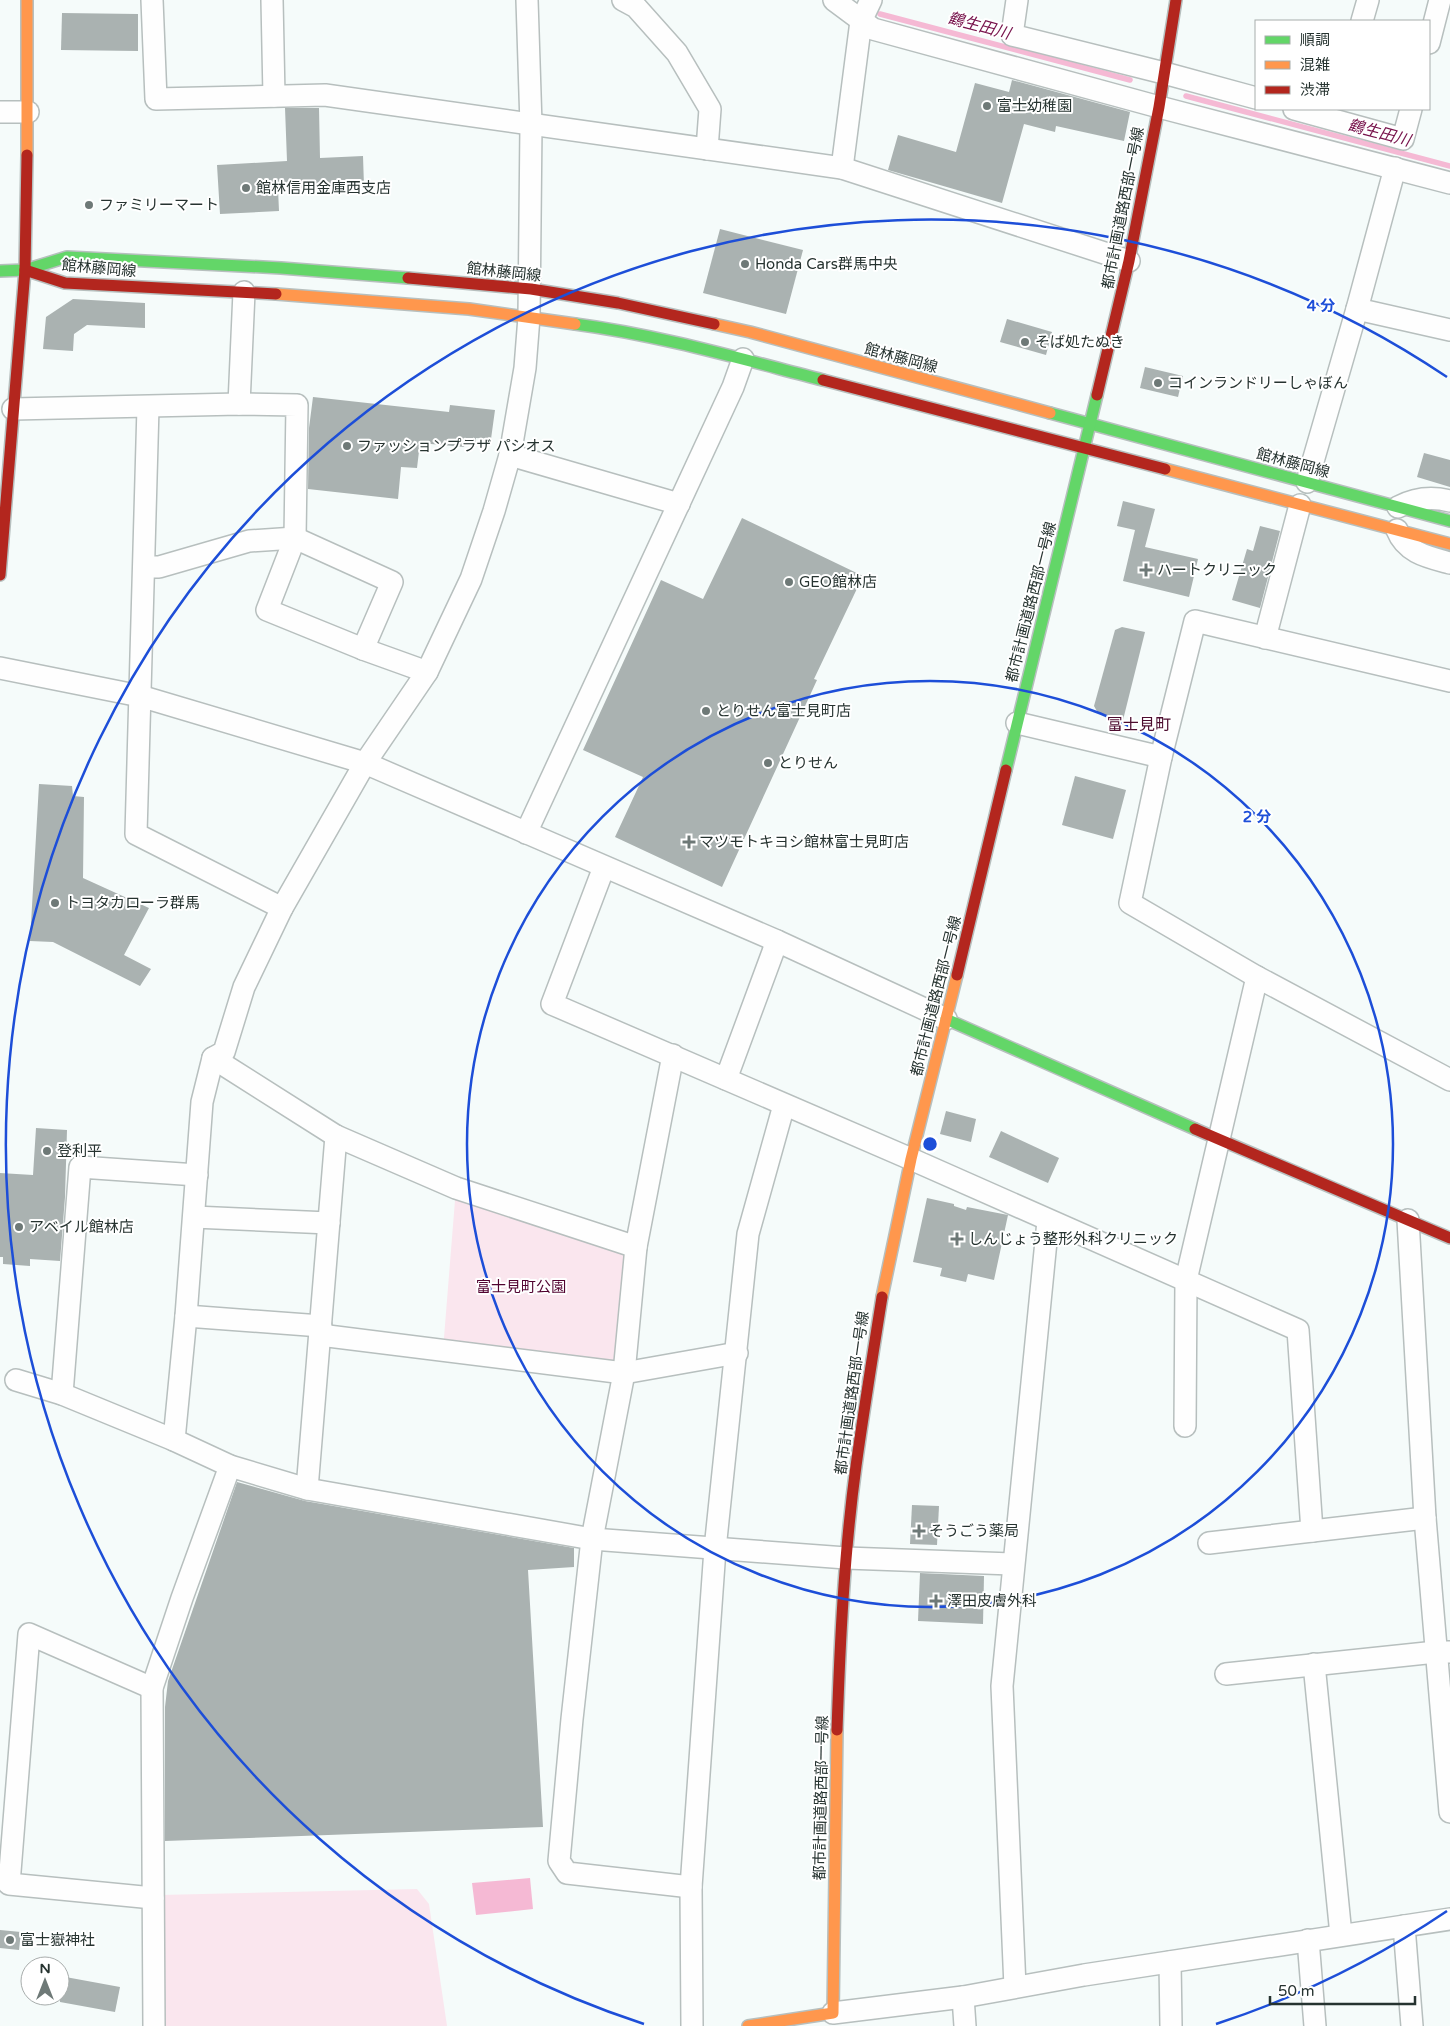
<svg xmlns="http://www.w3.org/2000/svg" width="1450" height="2026" viewBox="0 0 1450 2026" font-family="'Varela Round','Noto Sans JP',sans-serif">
	<rect width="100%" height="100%" fill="#f5fbfa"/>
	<g fill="#fae6ee">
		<path d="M456 1188 636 1247 624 1373 443 1350Z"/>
		<path d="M417 1889 429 1904 447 2026H162L160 1895Z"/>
	</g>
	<path fill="#f5b9d4" d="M530 1878 533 1909 476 1915 472 1883Z"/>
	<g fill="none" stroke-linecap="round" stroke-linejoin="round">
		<g stroke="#f5b9d4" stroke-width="5.5">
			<path d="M880 14 1130 80"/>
			<path d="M1186 96 1450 166"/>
		</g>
	</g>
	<g fill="#aab2b1">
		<path d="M62 13 138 14V51L61 50Z"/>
		<path d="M1012 80 1130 112 1124 141 1056 126 1055 132 1024 124 1002 203 888 170 898 135 956 152 975 83 1009 92Z"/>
		<path d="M285 108H319L320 158 363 156 364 186 278 189 279 211 220 214 217 165 287 161Z"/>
		<path d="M720 229 803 250 786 314 703 293Z"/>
		<path d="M73 299 145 303V328L87 325 74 334 73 351 43 349 46 317Z"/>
		<path d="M1007 319 1052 332 1046 355 1000 342Z"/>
		<path d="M1145 367 1183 376 1178 397 1140 388Z"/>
		<path d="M313 397 449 412 450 405 495 410 491 439 476 438V444L465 443 464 447 420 443 417 468 401 467 398 499 308 489 309 428Z"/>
		<path d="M1424 453 1450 460V487L1417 477Z"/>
		<path d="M1123 501 1155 509 1145 547 1198 559 1189 597 1123 581 1135 530 1117 526Z"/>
		<path d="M742 518 863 576 814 679 817 680 722 887 615 837 643 777 583 750 661 580 703 599Z"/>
		<path d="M1260 526 1280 531 1260 608 1232 600 1247 549 1253 551Z"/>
		<path d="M1122 627 1145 632 1123 720 1098 713 1094 706 1115 630Z"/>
		<path d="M1075 776 1126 790 1113 839 1062 825Z"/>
		<path d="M39 784 72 786 73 796 84 797 83 878 149 908 124 955 151 969 140 986 53 942 30 941Z"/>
		<path d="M946 1111 976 1119 971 1142 940 1134Z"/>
		<path d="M36 1128 67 1130 65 1197 60 1261 30 1259V1266L3 1264V1257H0V1173L33 1175Z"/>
		<path d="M1001 1131 1059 1158 1048 1183 989 1157Z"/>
		<path d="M927 1198 954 1204V1206L966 1210 967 1207 1008 1215 994 1280 968 1274 966 1282 940 1276 942 1268 913 1262Z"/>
		<path d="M237 1482 305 1501 574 1548V1567L528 1570 543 1827 165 1841V1707L168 1681Z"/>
		<path d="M912 1505 939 1506 937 1545 910 1544Z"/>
		<path d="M920 1573 984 1576 983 1624 918 1621Z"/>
		<path d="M0 1930 21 1932 19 1950 0 1948Z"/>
		<path d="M60 1976 120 1987 115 2012 60 2002Z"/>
	</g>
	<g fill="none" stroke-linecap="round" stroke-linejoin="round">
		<defs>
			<g id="street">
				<path d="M152 0 156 99 325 95 842 168 1129 261"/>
				<path d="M272 0 274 96"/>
				<path d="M623 0 636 7 677 53 710 109 707 149"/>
				<path d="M834 0 873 29 1159 107 1450 183"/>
				<path d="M1017 0 1012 35 1164 73 1256 98"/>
				<path d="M1362 21 1368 0"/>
				<path d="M1429 43 1440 0"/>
				<path d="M1294 109 1403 139 1411 109"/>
				<path d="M0 112H28"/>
				<path d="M842 168 861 21 871 0"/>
				<path d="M1357 309 1450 330"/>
				<path d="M239 404 244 292"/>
				<path d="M148 407 136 834 282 908"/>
				<path d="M13 409 239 404 297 405 295 538 267 610 363 649 427 672"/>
				<path d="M510 455 679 504"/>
				<path d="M1307 482 1357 309 1395 168"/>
				<path d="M1398 507C1415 498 1431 496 1450 501"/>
				<path d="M1397 530C1406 553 1428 557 1450 563"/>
				<path d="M144 567H159L249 541 295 538 392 582 363 649"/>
				<path d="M1265 638 1300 505"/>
				<path d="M0 668 140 696 365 763 777 941 946 1019"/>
				<path d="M1450 681 1195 621 1161 757 1130 903 1257 977 1450 1080"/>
				<path d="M1017 723 1161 757"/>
				<path d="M526 833 733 387 743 359"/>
				<path d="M604 867 552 1004 911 1159 1298 1330 1312 1531"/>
				<path d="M673 1055 636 1247 624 1373 592 1539 572 1719 559 1861 567 1873 691 1887"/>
				<path d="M213 1058 336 1136 456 1188 636 1247"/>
				<path d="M726 1079 777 941"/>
				<path d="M194 1217 329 1223"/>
				<path d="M1408 1220 1425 1518 1450 1812"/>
				<path d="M186 1316 321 1326"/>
				<path d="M320 1335 624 1373 737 1353"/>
				<path d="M16 1380 62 1394 174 1440 230 1466 307 1489 592 1539 846 1558 1012 1564"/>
				<path d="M62 1394 80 1167 197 1175"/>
				<path d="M1185 1426 1186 1280 1257 977"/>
				<path d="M174 1440 186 1316 202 1102 213 1058 224 1052 244 987 282 908 365 763 427 672 471 579 494 511 510 455 525 368 529 317 531 125 527 0"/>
				<path d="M307 1489 336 1136"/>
				<path d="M1209 1543 1425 1518"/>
				<path d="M1314 1664 1341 1935"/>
				<path d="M1226 1674 1436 1652H1450"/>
				<path d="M152 1688 29 1634 9 1884 153 1898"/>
				<path d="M1404 1926 1412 2026"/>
				<path d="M1308 1940 1315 2026"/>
				<path d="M1170 1962 1171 2026"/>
				<path d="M1015 1987 1002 1686 1048 1221"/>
				<path d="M963 1997 965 2026"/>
				<path d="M833 2013 963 1997 1084 1975 1450 1919"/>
				<path d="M154 2026 152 1688 182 1598 230 1466"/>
				<path d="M692 2026 691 1887 715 1549 748 1234 784 1105"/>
			</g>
			<g id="fast">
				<path d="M25 270 67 257 281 268 408 278"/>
				<path d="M0 271 25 270"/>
				<path d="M575 324C659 335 741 359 823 380"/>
				<path d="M1050 413 1450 521"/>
				<path d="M1006 770 1097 395"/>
				<path d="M946 1019 1195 1129"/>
			</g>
			<g id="slow">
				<path d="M27 0V155"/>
				<path d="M276 294 469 309 575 324"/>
				<path d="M714 324 750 332 1050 413"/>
				<path d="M1165 469 1450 544"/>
				<path d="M882 1297 911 1159 957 975"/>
				<path d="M748 2026 833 2013 837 1730"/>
			</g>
			<g id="jam">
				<path d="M25 270 65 283 276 294"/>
				<path d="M408 278 531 289 618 303 714 324"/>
				<path d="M823 380 1165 469"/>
				<path d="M1097 395 1129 261 1159 107 1176 0"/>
				<path d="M0 575 25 270 27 155"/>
				<path d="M957 975 1006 770"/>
				<path d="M1195 1129 1450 1238"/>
				<path d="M837 1730C840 1642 844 1554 856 1466 864 1409 873 1353 882 1297"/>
			</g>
		</defs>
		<use href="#street" stroke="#b7bfbe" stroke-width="24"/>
		<use href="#fast" stroke="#b7bfbe" stroke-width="14"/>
		<use href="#slow" stroke="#b7bfbe" stroke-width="14"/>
		<use href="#jam" stroke="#b7bfbe" stroke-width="14"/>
		<use href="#street" stroke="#fefefe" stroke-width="21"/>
		<use href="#fast" stroke="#63d668" stroke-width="11"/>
		<use href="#slow" stroke="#ff974d" stroke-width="11"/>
		<use href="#jam" stroke="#b3261e" stroke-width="11"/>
	</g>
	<g fill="none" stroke="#1d4ed8" stroke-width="2.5">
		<circle cx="930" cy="1144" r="463"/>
		<path d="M1447 1911A925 925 0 0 1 1216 2024M644 2024A925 925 0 1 1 1447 377"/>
	</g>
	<g fill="#6e7977" stroke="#fff" stroke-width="2">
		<circle cx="987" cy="106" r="5"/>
		<circle cx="246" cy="188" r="5"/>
		<circle cx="89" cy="205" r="5"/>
		<circle cx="745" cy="264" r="5"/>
		<circle cx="1025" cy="342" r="5"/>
		<circle cx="1158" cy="383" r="5"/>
		<circle cx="347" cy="446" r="5"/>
		<path d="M1143.5 562.5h5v5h5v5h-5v5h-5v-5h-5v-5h5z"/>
		<circle cx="789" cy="582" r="5"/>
		<circle cx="706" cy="711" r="5"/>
		<circle cx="768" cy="763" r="5"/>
		<path d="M686.5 834.5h5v5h5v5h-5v5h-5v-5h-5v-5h5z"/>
		<circle cx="55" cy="903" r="5"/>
		<circle cx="47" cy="1151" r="5"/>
		<circle cx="19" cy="1227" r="5"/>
		<path d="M954.5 1231.5h5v5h5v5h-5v5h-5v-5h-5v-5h5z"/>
		<path d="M916.5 1523.5h5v5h5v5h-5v5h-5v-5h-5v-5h5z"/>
		<path d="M933.5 1593.5h5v5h5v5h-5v5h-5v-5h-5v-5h5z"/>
		<circle cx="10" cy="1940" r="5"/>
	</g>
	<g text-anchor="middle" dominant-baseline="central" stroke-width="4" stroke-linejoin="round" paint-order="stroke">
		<g font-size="15" fill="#263330" stroke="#fff" text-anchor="start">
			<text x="997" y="106">富士幼稚園</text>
			<text x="256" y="188">館林信用金庫西支店</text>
			<text x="99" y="205">ファミリーマート</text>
			<text x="755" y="264">Honda Cars群馬中央</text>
			<text x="1035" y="342">そば処たぬき</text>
			<text x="1168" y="383">コインランドリーしゃぼん</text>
			<text x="357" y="446">ファッションプラザ パシオス</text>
			<text x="1157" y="570">ハートクリニック</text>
			<text x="799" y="582">GEO館林店</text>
			<text x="716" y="711">とりせん富士見町店</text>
			<text x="778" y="763">とりせん</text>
			<text x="699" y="842">マツモトキヨシ館林富士見町店</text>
			<text x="65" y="903">トヨタカローラ群馬</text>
			<text x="57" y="1151">登利平</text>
			<text x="29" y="1227">アベイル館林店</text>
			<text x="968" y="1239">しんじょう整形外科クリニック</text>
			<text x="929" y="1531">そうごう薬局</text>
			<text x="947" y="1601">澤田皮膚外科</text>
			<text x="20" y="1940">富士嶽神社</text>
		</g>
		<g font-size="15" fill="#263330" stroke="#fff">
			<text transform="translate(1123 208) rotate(-79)">都市計画道路西部一号線</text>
			<text transform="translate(99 268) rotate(5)">館林藤岡線</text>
			<text transform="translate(504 272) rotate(6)">館林藤岡線</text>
			<text transform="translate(901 358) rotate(15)">館林藤岡線</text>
			<text transform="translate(1293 463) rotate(15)">館林藤岡線</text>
			<text transform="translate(1031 602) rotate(-76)">都市計画道路西部一号線</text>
			<text transform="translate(936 996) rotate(-76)">都市計画道路西部一号線</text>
			<text transform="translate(852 1393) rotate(-82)">都市計画道路西部一号線</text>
			<text transform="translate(821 1798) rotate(-89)">都市計画道路西部一号線</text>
		</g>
		<g font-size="15" fill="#510330" stroke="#fff">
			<text x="521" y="1287">富士見町公園</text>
		</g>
		<g font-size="16" font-style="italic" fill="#77124b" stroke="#fff">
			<text transform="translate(979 26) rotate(15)">鶴生田川</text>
			<text transform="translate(1379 133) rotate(15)">鶴生田川</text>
		</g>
		<g font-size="16" fill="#4c0c2f" stroke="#fff">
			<text x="1139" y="725">富士見町</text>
		</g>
	</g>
	<circle cx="930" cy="1144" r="8" fill="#1d4ed8" stroke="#fff" stroke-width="2.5"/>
	<g font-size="15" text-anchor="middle" font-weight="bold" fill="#1d4ed8" stroke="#fff" stroke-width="4" stroke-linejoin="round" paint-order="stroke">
		<text x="1321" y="311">4 分</text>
		<text x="1257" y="822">2 分</text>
	</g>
	<rect x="1255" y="20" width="175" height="90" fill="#ffffff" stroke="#a8adac"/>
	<rect x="1265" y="36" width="25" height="8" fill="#63d668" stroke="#a8adac"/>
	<text x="1300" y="45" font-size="15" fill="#263330">順調</text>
	<rect x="1265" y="61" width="25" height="8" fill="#ff974d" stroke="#a8adac"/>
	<text x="1300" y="70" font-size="15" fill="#263330">混雑</text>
	<rect x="1265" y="86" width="25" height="8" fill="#b3261e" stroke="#a8adac"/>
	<text x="1300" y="95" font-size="15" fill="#263330">渋滞</text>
	<g transform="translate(45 1981)"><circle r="24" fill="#ffffff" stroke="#a8adac"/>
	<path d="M0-4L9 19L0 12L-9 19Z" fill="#6e7977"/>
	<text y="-8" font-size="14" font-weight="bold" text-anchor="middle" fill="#263330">N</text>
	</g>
	<path d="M1270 1996v8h145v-8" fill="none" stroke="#263330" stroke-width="2.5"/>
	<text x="1278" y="1996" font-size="15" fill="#263330" stroke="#ffffff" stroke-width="4" paint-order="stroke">50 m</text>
</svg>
